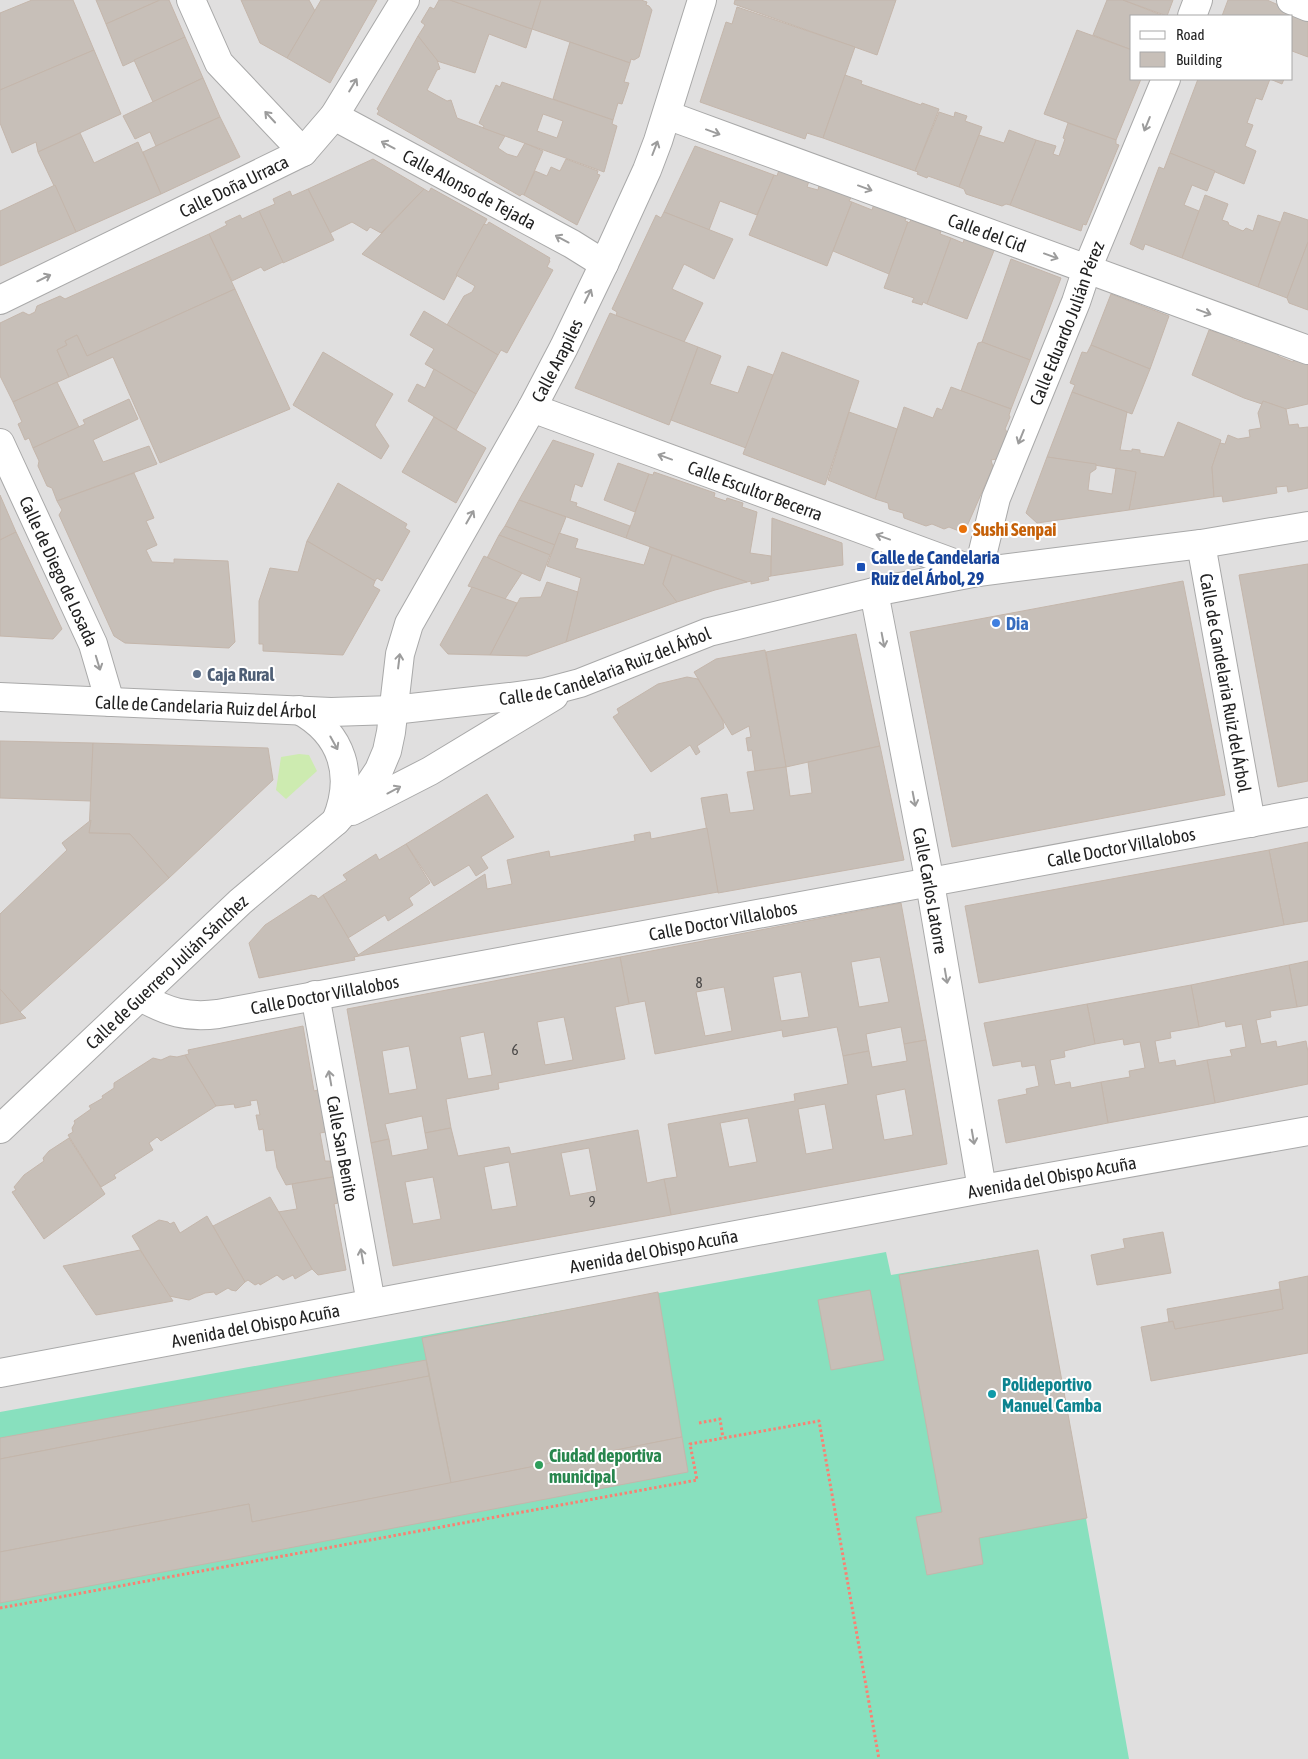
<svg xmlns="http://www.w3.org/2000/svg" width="1308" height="1759" viewBox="0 0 1308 1759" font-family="'Asap Condensed',sans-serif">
	<rect width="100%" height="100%" fill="#f2efe9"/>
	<path fill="#e0dfdf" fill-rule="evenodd" d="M0 0H1308V1759H0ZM1132 16H1292V79H1132Z"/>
	<path fill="#cdebb0" d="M299 754 309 755 317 771 286 799 276 790 281 757Z"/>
	<path fill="#88e0be" d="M1038 1250 1129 1759H0V1412L886 1252 891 1275Z"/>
	<g fill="#c7bfb8" stroke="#c4b6ab" fill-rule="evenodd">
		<path d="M32 0H73L94 50 0 90V13Z"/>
		<path d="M96 0H160L106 24Z"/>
		<path d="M160 0H169L185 37 123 66 106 24Z"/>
		<path d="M241 0H309L315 11 287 58 260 43Z"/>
		<path d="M321 0H377L330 83 287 58Z"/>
		<path d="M439 0H450L532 29 526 48 489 34 475 73 437 61 418 36 425 25 421 22 430 7 434 9Z"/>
		<path d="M450 0H541L532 29Z"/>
		<path d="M541 0H641L647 2 646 5 649 6 652 10 639 57 634 60 631 59 630 63 532 29Z"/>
		<path d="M735 0H896L877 55 742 7 734 4Z"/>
		<path d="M1107 0H1123L1164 16H1132V50L1093 35Z"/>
		<path d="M1123 0H1173L1167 16Z"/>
		<path d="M1228 0H1267L1308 18V57L1292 51V16H1222Z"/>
		<path d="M737 7 855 47 823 138 807 133 805 139 700 102 726 22 732 24Z"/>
		<path d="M1077 30 1132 50V79H1141L1116 140 1044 114Z"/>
		<path d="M418 36 437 60 440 69 437 70 427 90 447 101 451 100 457 118 505 136 498 148 507 154 517 157 525 143 543 151 524 195 522 194 520 196 377 114 379 111 377 109Z"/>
		<path d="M185 37 203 78 153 102 134 60Z"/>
		<path d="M570 42 630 63 624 82 629 83 622 104 618 103 613 120 553 99Z"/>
		<path d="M94 50 121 114 38 152 36 142 12 153 0 123V90Z"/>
		<path d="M845 75 862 81 861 84 921 105 922 103 939 109 915 171 823 138Z"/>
		<path d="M203 78 220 117 156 146 150 132 135 139 123 116Z"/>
		<path d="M1198 79H1284L1282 84 1270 79 1262 100 1256 98 1247 123 1253 125 1245 146 1256 151 1244 184 1170 153Z"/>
		<path d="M502 82 613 120 612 124 617 126 604 172 483 128 484 126 479 123 496 85 500 87ZM543 114 563 121 557 138 537 131Z"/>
		<path d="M939 112 954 117 955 112 967 116 965 121 982 127 959 187 928 176 927 178 917 174 918 172 915 171Z"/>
		<path d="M220 117 240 157 161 194 143 152Z"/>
		<path d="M1068 123 1116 140V144L1119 145 1086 225 1083 224 1081 231 1010 205 1036 140 1056 146 1053 154 1059 156 1065 139 1063 138Z"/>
		<path d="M1009 130 1036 140 1010 205 1006 204 1002 206 966 194 964 189 959 187 979 135 1004 143Z"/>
		<path d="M80 133 94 163 138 142 161 194 76 232 38 152Z"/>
		<path d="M695 146 774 175 757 215 720 201 709 230 664 212Z"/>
		<path d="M1170 153 1215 171 1207 191 1192 185 1184 205 1199 211 1182 258 1145 244 1143 250 1130 244 1159 167 1164 169Z"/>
		<path d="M373 159 424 189 381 233 370 227 367 231 352 222 330 233 308 189Z"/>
		<path d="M566 159 598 171 597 174 600 175 577 225 524 195 535 171 547 176 551 167 560 171Z"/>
		<path d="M779 170 809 181 807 187 818 190 819 185 852 196 849 201 852 202 827 266 749 235 774 175 777 176Z"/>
		<path d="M55 185 76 232 0 266V211Z"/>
		<path d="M431 188 487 219 444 300 362 254 424 189 429 192Z"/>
		<path d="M308 189 334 240 283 263 259 211 275 204 273 199 290 191 292 196Z"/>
		<path d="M1205 195 1228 204 1222 220 1228 222 1229 225 1243 231 1246 228 1253 231 1258 215 1280 222 1258 287 1182 258Z"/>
		<path d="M852 202 872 210 874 204 907 216 905 221 908 222 889 274 833 251Z"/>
		<path d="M259 211 283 262 264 271 261 267 232 281 209 234 227 225 225 222 240 215 242 219Z"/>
		<path d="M664 212 733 239 714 279 684 264 672 289 703 303 684 342 616 316 617 312 612 309 656 215 661 218Z"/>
		<path d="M1284 212 1308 220V242L1287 298 1258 287Z"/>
		<path d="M911 220 941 231 940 234 951 238 927 304 923 302 922 305 912 302 914 298 884 288 908 222 909 223Z"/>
		<path d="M489 222 550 258 549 260 550 261 547 267 553 270 507 353 501 350 498 355 447 325 464 296 472 292 475 286 456 275 484 224 487 225Z"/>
		<path d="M209 234 235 289 87 356 77 335 65 341 67 345 57 350 69 377 13 402 0 376V323L23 312 29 315 35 312 37 306 60 296 65 299Z"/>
		<path d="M965 237 995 248 967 319 927 304 951 238 963 243Z"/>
		<path d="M1308 242V310L1289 303 1287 298Z"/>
		<path d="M1011 259 1061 278 1030 360 982 342Z"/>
		<path d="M235 289 290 409 160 463 113 357 69 377 57 350 67 345 65 341 77 335 87 356Z"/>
		<path d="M1111 294 1169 316 1150 369 1091 345Z"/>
		<path d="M424 311 498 355 476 394 425 364 434 349 410 335Z"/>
		<path d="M610 313 698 347 669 425 575 388Z"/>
		<path d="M1209 330 1218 333 1219 330 1234 336 1232 339 1246 344 1247 341 1279 352 1278 356 1293 362 1294 358 1308 363V404L1286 409 1263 401 1262 404 1244 398 1192 375Z"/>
		<path d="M982 342 1030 360 1011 409 961 391 978 343Z"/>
		<path d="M1091 345 1150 369 1132 414 1072 392 1075 385 1070 383 1082 352 1087 353Z"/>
		<path d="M698 347 721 356 710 384 738 393 748 366 773 375 746 448 671 420Z"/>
		<path d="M323 352 393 394 375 425 389 446 381 459 293 405Z"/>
		<path d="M782 352 859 381 825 485 743 454Z"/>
		<path d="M434 369 476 394 456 430 408 401 417 384 425 388Z"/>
		<path d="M57 382 79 427 33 448 29 438 25 440 18 424 22 422 13 402Z"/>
		<path d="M951 387 1011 409 1009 415 1010 417 1005 429 1007 432 997 459 991 460 993 467 964 533 949 527 944 529 932 524 926 526 904 518 903 513 889 509 888 503 875 499 904 407 933 418 937 408 942 410Z"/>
		<path d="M1072 392 1127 412 1120 450 1132 451V449L1140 450V453L1164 457 1178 422 1221 440 1212 467 1214 497 1129 510 1136 472 1047 457Z"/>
		<path d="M129 399 138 419 93 440 103 462 149 446 157 464 57 501 52 488 47 486 38 466 39 461 33 448 85 424 83 420Z"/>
		<path d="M1263 401 1286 409 1289 425 1298 424 1299 428 1308 427V488L1288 492 1287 486 1276 487 1277 493 1223 502 1222 496 1214 497 1212 467 1220 443 1225 444 1228 435 1238 439 1250 437 1249 430 1261 428 1258 413Z"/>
		<path d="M849 412 897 429 875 499 828 480Z"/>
		<path d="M434 417 486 448 456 503 402 472Z"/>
		<path d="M553 440 594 454 582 487 575 484 570 501 577 503 576 506 630 526 626 538 519 500Z"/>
		<path d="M1047 457 1096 464V469L1090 473 1088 490 1112 494 1116 468 1136 472 1129 510 1037 523 1026 513Z"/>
		<path d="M618 463 649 474 635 512 604 500Z"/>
		<path d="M654 472 715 493 714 497 726 501 727 498 743 503 742 507 757 512 750 553 771 556V576L768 577 769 580 751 584V581L747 582 626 538 649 474 653 475Z"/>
		<path d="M134 473 154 518 146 521 157 545 146 550 152 562 174 563V559L228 561 235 642 229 648 125 643 114 636 59 515 62 510 57 501Z"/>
		<path d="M338 483 407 524 405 528 410 531 382 581 377 578 375 581 307 541Z"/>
		<path d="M0 495 16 532 0 540Z"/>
		<path d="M519 500 566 517 555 545 505 526Z"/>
		<path d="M772 518 842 543 843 565 771 576Z"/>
		<path d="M505 526 555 545 550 555 499 535Z"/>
		<path d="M16 532 62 629 53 639 0 636V540Z"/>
		<path d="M559 533 578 539 575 548 644 565 650 547 672 555 663 584 677 602 566 642 581 578 547 566Z"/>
		<path d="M499 535 550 555 540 581 487 558Z"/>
		<path d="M307 541 375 581 373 586 380 590 343 655 263 651V644H259V601L270 568 298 572Z"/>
		<path d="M672 555 747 582 715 590 677 602 663 584Z"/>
		<path d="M484 556 522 573 505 599 468 586Z"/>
		<path d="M1308 564V781L1278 787 1239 575Z"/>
		<path d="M1183 581 1225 795 952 847 910 632Z"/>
		<path d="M547 582 578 592 566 642 527 656 490 655 520 598 541 597Z"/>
		<path d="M472 587 517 603 490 655 448 654 440 645Z"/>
		<path d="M856 634 880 746 786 767 766 652Z"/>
		<path d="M765 650 786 767 755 771 752 750 748 751 746 738 751 737 749 726 732 735 694 672 716 659Z"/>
		<path d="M687 677 698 679 723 721 724 728 697 746 700 752 696 755 690 745 651 772 613 717 619 713 617 709 658 684Z"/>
		<path d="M0 741 93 743 91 801 0 798Z"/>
		<path d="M93 743 268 748 273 780 169 878 130 834 89 833Z"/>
		<path d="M880 746 904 860 718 893 701 798 727 794 730 813 754 810 747 772 786 767 790 796 812 793 808 762Z"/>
		<path d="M487 794 514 837 481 857 488 868 476 876 469 865 434 886 406 844Z"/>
		<path d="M91 820 89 833 130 834 169 878 20 1012 0 989V914L67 850 62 843Z"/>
		<path d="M707 828 718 892 359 956 358 955 485 874 487 889 512 884 507 860 549 851 550 857 635 841 634 835 650 832 651 839Z"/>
		<path d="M1308 842V921L1284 925 1269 850Z"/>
		<path d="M406 844 430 883 409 898 413 905 388 921 385 915 348 938 323 895 347 880 343 875 376 854 379 860Z"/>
		<path d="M1269 850 1284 925 979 983 965 906Z"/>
		<path d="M311 895 316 896 318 899 323 895 359 956 354 957 355 960 259 978 249 943 265 925Z"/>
		<path d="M901 903 926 1040 904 1044 901 1027 866 1034 869 1051 843 1056 837 1027 783 1037 782 1030 655 1054 645 1001 629 1004 620 957ZM880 957 889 1002 859 1007 851 962ZM801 972 809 1017 781 1021 773 977ZM724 987 732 1031 705 1036 696 992Z"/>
		<path d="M620 957 629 1004 615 1007 625 1059 498 1083 499 1089 446 1099 451 1128 425 1133 422 1116 385 1124 389 1139 371 1143 347 1009ZM564 1017 573 1060 545 1065 537 1022ZM484 1032 492 1075 468 1079 460 1037ZM409 1046 417 1089 389 1094 382 1051Z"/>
		<path d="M1308 961V1005L1297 1007 1289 965Z"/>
		<path d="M1289 965 1297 1007 1270 1011 1271 1017 1256 1020 1261 1044 1276 1041 1277 1047 1306 1041 1308 1052V1084L1215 1103 1207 1060 1232 1056 1230 1050 1246 1047 1242 1024 1226 1027 1225 1021 1199 1027 1191 985Z"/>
		<path d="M1191 985 1199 1027 1170 1032 1171 1038 1155 1041 1159 1063 1175 1060 1176 1066 1207 1060 1215 1103 1108 1123 1101 1082 1130 1077 1129 1071 1145 1068 1140 1042 1124 1045 1123 1039 1095 1044 1087 1004Z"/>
		<path d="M0 989 20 1012 26 1018 0 1024Z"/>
		<path d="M1087 1004 1095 1044 1064 1051 1065 1057 1050 1060 1055 1085 1070 1082 1071 1088 1101 1082 1108 1123 1006 1143 998 1100 1027 1094 1026 1089 1039 1086 1035 1065 1022 1067 1021 1061 993 1066 984 1023Z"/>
		<path d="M303 1026 314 1091 318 1090 326 1132 320 1133 325 1161H330L333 1177 286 1185 277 1168 274 1150 266 1151 263 1129 259 1130 256 1115H260L257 1100 250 1101 251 1105 235 1108 234 1104 216 1106 185 1055 189 1054 188 1050Z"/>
		<path d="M926 1040 947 1164 671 1215 664 1179 677 1177 668 1124 795 1101 794 1094 848 1084 843 1056 869 1051 872 1067 907 1061 904 1044ZM905 1089 913 1135 884 1140 876 1095ZM825 1104 833 1149 806 1154 798 1109ZM748 1118 757 1162 729 1167 720 1123Z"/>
		<path d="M185 1055 216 1106 161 1141 157 1137 149 1143 153 1150 114 1175 116 1178 101 1187 68 1135 73 1132 72 1128 75 1123 74 1121 91 1109 89 1106 103 1098 102 1096 114 1088V1083L153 1058 161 1060 170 1056 177 1057Z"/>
		<path d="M451 1128 458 1156 509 1147 511 1154 638 1130 647 1183 664 1179 671 1215 393 1266 371 1143 389 1139 392 1156 428 1149 425 1133ZM589 1148 597 1191 570 1196 561 1153ZM509 1162 517 1206 492 1210 484 1167ZM433 1177 441 1219 413 1224 405 1182Z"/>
		<path d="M69 1138 105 1194 44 1239 12 1192 16 1190 14 1187 24 1175 44 1161 43 1158 49 1151Z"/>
		<path d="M333 1177 338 1203 334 1204 346 1270 318 1275 312 1269 278 1212 297 1209 292 1184Z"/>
		<path d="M270 1197 312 1269 295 1279 293 1275 283 1280 277 1275 260 1285 259 1283 255 1285 248 1280 245 1282 213 1226Z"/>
		<path d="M207 1216 245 1282 236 1291 231 1290 228 1288 216 1295 214 1292 205 1293 189 1300 169 1296 132 1236 159 1220 168 1222 170 1224 174 1222 180 1233Z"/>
		<path d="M1163 1232 1171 1273 1097 1285 1091 1255 1125 1248 1123 1239Z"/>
		<path d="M140 1250 173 1301 96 1315 63 1266Z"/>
		<path d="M1038 1250 1087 1518 979 1538 983 1564 927 1575 916 1517 942 1512 899 1275Z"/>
		<path d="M1308 1276V1353L1151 1381 1141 1327 1173 1321 1175 1329 1283 1309 1279 1282Z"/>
		<path d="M1280 1289 1283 1309 1175 1329 1173 1321 1169 1322 1167 1309Z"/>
		<path d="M870 1290 884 1360 831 1370 818 1300Z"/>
		<path d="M658 1292 682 1437 451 1483 422 1338Z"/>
		<path d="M426 1360 429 1376 0 1459V1438Z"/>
		<path d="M429 1376 451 1483 252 1522 249 1504 0 1552V1459Z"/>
		<path d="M682 1437 688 1472 0 1603V1552L249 1504 252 1522Z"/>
	</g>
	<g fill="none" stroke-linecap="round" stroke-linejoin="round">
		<defs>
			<g id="minor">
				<path d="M191 0 219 63 303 152"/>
				<path d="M1291 0 1308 7"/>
				<path d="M1192 16 1198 0"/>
				<path id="s1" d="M667 115 1308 350"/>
				<path id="s2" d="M334 116 572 244 604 264"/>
				<path id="s3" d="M0 300 303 152 334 116 405 0"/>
				<path id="s4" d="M532 408 978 572 996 498 1076 302 1087 269 1166 79"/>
				<path id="s5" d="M0 443 93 644 110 702"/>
				<path id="s6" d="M1201 544 1251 823"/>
				<path id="s7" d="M874 592 930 883 982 1189"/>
				<path id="s8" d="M0 697 331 712 393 710 510 697 546 692 580 683 709 632 874 592 978 572 1201 544 1308 526"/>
				<path d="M299 710C343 734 355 776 336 821"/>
				<path d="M352 811 430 771 554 696"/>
				<path id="s9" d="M315 995 371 1303"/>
				<path id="s10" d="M141 997C167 1012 187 1018 218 1014L1308 812"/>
				<path id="s11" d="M0 1129 240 902 336 821 367 788 379 770 387 751 391 732 400 654 409 624 532 408 564 347 604 264 647 170 658 141 702 0"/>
				<path id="s12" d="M0 1373 982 1189 1308 1131"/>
			</g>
		</defs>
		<use href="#minor" stroke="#a9a9a9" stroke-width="30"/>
		<g stroke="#fa8072" stroke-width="3" stroke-dasharray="2.5 2.5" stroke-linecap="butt">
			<path d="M699 1423 720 1419 723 1438"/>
			<path d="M0 1608 697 1480 690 1444 819 1421 879 1759"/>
		</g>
		<use href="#minor" stroke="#fff" stroke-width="28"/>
	</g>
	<defs><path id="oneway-shaft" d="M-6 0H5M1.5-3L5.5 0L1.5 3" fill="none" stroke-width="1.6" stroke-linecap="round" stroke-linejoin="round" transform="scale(1.25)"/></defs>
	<g stroke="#9c9c9c">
		<use href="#oneway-shaft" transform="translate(353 85) rotate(-59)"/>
		<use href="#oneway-shaft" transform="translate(270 117) rotate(-133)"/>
		<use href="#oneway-shaft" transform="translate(1147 124) rotate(112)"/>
		<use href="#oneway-shaft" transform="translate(713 132) rotate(20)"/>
		<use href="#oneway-shaft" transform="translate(388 145) rotate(-152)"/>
		<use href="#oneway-shaft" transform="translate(655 148) rotate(-69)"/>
		<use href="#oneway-shaft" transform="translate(865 188) rotate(20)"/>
		<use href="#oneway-shaft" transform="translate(562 239) rotate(-152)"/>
		<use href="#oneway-shaft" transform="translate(1051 256) rotate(20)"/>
		<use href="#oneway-shaft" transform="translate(44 278) rotate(-26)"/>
		<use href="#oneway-shaft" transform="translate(588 296) rotate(-64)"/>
		<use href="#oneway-shaft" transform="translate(1204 312) rotate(20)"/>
		<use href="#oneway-shaft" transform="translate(1021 437) rotate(112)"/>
		<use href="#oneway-shaft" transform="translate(665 457) rotate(-160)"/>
		<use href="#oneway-shaft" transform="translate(470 517) rotate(-60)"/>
		<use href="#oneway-shaft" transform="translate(883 537) rotate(-160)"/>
		<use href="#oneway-shaft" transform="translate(883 640) rotate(79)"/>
		<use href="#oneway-shaft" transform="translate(399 661) rotate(-83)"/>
		<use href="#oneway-shaft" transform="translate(98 663) rotate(73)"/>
		<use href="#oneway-shaft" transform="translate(334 743) rotate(61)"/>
		<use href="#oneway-shaft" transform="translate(394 790) rotate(-28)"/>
		<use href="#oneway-shaft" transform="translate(914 799) rotate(79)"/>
		<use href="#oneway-shaft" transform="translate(946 976) rotate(80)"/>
		<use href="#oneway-shaft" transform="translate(330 1078) rotate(-100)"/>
		<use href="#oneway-shaft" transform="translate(973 1137) rotate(80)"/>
		<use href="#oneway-shaft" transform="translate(362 1256) rotate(-100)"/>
	</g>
	<circle fill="#e8710a" stroke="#fff" stroke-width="2" cx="963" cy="529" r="5"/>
	<rect fill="#1a4fb4" stroke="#fff" stroke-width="2" x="856" y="562" width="10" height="10" rx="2.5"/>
	<circle fill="#3f7fe0" stroke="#fff" stroke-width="2" cx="996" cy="623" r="5"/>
	<circle fill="#5c6f8a" stroke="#fff" stroke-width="2" cx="197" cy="674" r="5"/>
	<circle fill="#0f9aa8" stroke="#fff" stroke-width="2" cx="992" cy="1394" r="5"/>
	<circle fill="#2e9e5b" stroke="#fff" stroke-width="2" cx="539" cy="1465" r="5"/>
	<g text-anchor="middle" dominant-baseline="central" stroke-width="4" stroke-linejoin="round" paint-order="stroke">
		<g font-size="15" fill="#4b4948">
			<text x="699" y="982">8</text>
			<text x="515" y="1049">6</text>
			<text x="592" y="1201">9</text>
		</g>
		<g font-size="18" fill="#222" stroke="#fff">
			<text stroke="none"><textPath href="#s3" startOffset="260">Calle Doña Urraca</textPath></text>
			<text stroke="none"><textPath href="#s2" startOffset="154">Calle Alonso de Tejada</textPath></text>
			<text stroke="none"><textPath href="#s1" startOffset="341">Calle del Cid</textPath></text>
			<text stroke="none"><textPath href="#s4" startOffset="740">Calle Eduardo Julián Pérez</textPath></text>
			<text stroke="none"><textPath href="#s11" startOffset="975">Calle Arapiles</textPath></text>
			<text stroke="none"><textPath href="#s4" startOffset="238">Calle Escultor Becerra</textPath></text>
			<text stroke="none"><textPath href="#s5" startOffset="141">Calle de Diego de Losada</textPath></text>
			<text stroke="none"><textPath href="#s8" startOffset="611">Calle de Candelaria Ruiz del Árbol</textPath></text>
			<text stroke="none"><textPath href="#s6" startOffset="141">Calle de Candelaria Ruiz del Árbol</textPath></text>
			<text stroke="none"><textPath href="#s8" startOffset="206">Calle de Candelaria Ruiz del Árbol</textPath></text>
			<text stroke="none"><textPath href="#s10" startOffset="999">Calle Doctor Villalobos</textPath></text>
			<text stroke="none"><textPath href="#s7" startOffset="304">Calle Carlos Latorre</textPath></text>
			<text stroke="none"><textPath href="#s10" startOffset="594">Calle Doctor Villalobos</textPath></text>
			<text stroke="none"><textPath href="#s11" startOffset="229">Calle de Guerrero Julián Sánchez</textPath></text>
			<text stroke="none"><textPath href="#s10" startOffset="189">Calle Doctor Villalobos</textPath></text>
			<text stroke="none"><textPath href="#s9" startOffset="156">Calle San Benito</textPath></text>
			<text stroke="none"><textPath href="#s12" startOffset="1070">Avenida del Obispo Acuña</textPath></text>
			<text stroke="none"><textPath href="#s12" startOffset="665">Avenida del Obispo Acuña</textPath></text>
			<text stroke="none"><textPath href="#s12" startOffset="260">Avenida del Obispo Acuña</textPath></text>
		</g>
		<g font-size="18" font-weight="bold" fill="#c56008" stroke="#fff" text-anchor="start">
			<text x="973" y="529">Sushi Senpai</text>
		</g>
		<g font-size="18" font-weight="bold" fill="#164399" stroke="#fff" text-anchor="start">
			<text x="871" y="557">Calle de Candelaria<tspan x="871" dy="21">Ruiz del Árbol, 29</tspan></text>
		</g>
		<g font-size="18" font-weight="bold" fill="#366cbe" stroke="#fff" text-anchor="start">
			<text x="1006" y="623">Dia</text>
		</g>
		<g font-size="18" font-weight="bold" fill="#4e5e75" stroke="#fff" text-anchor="start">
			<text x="207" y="674">Caja Rural</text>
		</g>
		<g font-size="18" font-weight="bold" fill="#0d838f" stroke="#fff" text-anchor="start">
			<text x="1002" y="1384">Polideportivo<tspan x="1002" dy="21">Manuel Camba</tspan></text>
		</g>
		<g font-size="18" font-weight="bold" fill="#27864d" stroke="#fff" text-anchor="start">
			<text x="549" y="1455">Ciudad deportiva<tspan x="549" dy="21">municipal</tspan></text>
		</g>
	</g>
	<rect x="1130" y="15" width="162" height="65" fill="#ffffff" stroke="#a7a7a7"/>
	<rect x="1140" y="31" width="25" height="8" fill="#ffffff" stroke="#a7a7a7"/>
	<text x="1176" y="40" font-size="15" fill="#222222">Road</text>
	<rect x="1140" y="52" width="25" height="15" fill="#c7bfb8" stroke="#a7a7a7"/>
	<text x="1176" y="65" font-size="15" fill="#222222">Building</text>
</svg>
